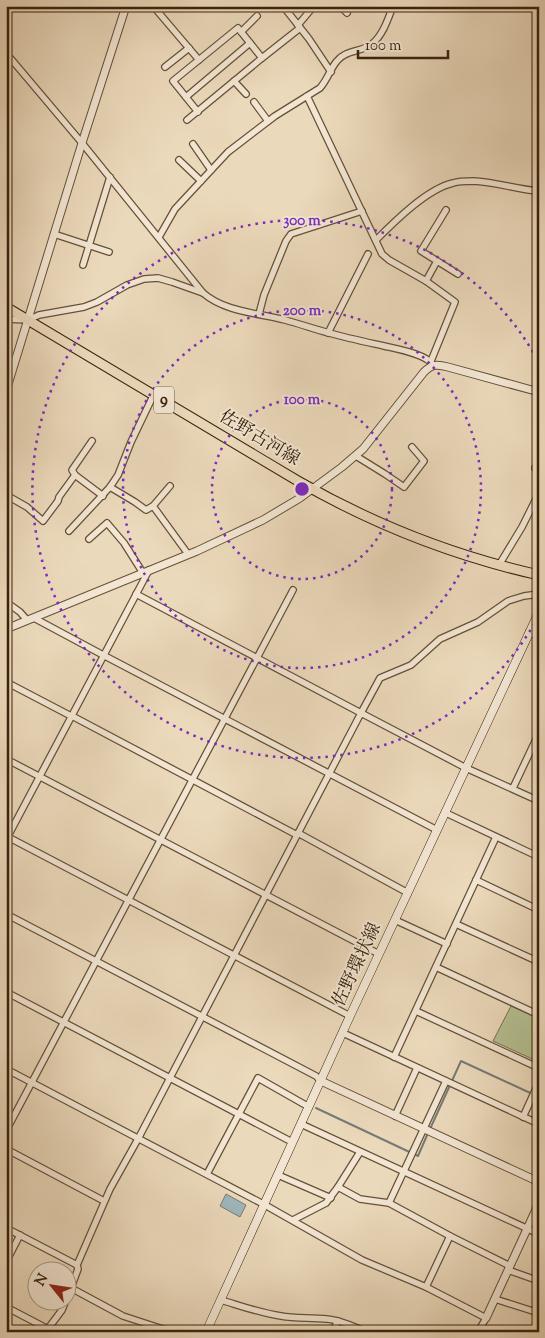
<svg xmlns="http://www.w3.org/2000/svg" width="545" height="1338" viewBox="0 0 545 1338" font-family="'Sorts Mill Goudy','Noto Serif JP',serif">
	<rect width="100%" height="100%" fill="#ebd9bb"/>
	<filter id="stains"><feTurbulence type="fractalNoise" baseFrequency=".004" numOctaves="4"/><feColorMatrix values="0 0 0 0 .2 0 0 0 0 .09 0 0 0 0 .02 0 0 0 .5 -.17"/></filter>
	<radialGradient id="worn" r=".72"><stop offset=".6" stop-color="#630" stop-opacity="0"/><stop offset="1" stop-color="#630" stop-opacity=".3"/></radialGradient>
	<path fill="#b4c092" stroke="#767150" d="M511 1006 539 1019V1062L493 1041Z"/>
	<path fill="#9eb7bc" stroke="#767b76" d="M226 1194 246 1205 240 1217 220 1206Z"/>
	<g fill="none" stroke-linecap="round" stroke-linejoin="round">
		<g stroke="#767b76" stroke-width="2">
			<path d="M316 1108 418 1156 428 1133"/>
			<path d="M430 1129 461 1061 539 1097"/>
		</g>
		<defs>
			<g id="minor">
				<path d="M153 6 199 60"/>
				<path d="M283 6 309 39 331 72"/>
				<path d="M340 6 347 13"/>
				<path d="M537 6 539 12"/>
				<path d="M298 25 314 6"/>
				<path d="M241 32 257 16"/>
				<path d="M6 53 82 143 203 293C225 312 258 313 285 320 300 324 314 329 329 333 347 338 366 342 384 346 397 349 426 354 433 365"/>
				<path d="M262 58 300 28"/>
				<path d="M165 67 189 48"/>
				<path d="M234 81 246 94"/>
				<path d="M307 96 382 254 389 260 426 281 455 302 431 361"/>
				<path d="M186 97 250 43"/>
				<path d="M254 102 268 121"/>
				<path d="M187 120 262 58 238 28 173 81 198 112"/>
				<path d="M193 144 211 170"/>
				<path d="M179 160 201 181"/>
				<path d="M446 210 421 251 458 274"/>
				<path d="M54 234 109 252"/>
				<path d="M159 237 175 209 228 152 275 116 320 88C328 79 330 69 337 61 345 50 362 52 372 44 383 35 388 19 393 6"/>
				<path d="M376 240C395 221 427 189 453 183 459 181 467 181 473 181 495 182 516 189 538 191"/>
				<path d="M83 265 110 177"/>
				<path d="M426 281 437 261"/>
				<path d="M259 314 264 295 286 241 291 234 362 211"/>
				<path d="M6 319 28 320 39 315 84 307 97 302 127 285 144 279 158 278 172 282 203 293"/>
				<path d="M328 333 368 254"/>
				<path d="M92 441 72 470 75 475 103 496"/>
				<path d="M356 456 385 474 404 487 424 461 412 447"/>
				<path d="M535 468 539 469"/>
				<path d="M110 487 135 502 146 510 153 506 170 486"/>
				<path d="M6 495 27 507 43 521 58 501 59 497 75 475"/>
				<path d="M153 506 188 554"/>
				<path d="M69 531 110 487 118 475 131 442 154 394"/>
				<path d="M89 539 107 523 124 543 143 573"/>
				<path d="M499 565 522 527 539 493"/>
				<path d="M136 594 361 713 380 678 411 665 440 639 478 622 508 601 524 596 539 594"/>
				<path d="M6 602 20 612 27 620"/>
				<path d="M34 618 103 655 437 830"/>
				<path d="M529 632 539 637"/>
				<path d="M6 682 71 716"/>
				<path d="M72 716 297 835"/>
				<path d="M6 759 379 954"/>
				<path d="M513 788 539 733"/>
				<path d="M446 813 539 857"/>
				<path d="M298 833 408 893"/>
				<path d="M6 836 350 1016"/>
				<path d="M6 840 149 570"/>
				<path d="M476 880 539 910"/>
				<path d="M6 914 316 1076 321 1081"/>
				<path d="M395 920 447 944"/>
				<path d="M456 924 539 962"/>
				<path d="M436 967 539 1015"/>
				<path d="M6 992 292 1142"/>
				<path d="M416 1011 539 1068"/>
				<path d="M343 1033 539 1124"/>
				<path d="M394 1057 496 837"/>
				<path d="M6 1069 265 1205 362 1260 426 1287 486 1318 478 1332"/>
				<path d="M395 1116 417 1068"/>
				<path d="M523 1117 539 1082"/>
				<path d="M301 1124 539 1234"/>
				<path d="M6 1131 293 590"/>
				<path d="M6 1149 104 1201"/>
				<path d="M207 1174 258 1078 309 1107"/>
				<path d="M278 1175 331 1198"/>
				<path d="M338 1187 360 1152"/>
				<path d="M389 1203 446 1081"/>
				<path d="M293 1220 326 1203 338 1187 360 1199 389 1203 450 1236 510 1266"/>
				<path d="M6 1228 77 1265"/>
				<path d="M6 1262 20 1235"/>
				<path d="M508 1270 539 1281"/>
				<path d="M426 1287 450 1236"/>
				<path d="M71 1288 123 1316 172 1332"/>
				<path d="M68 1296 78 1269 77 1265 110 1189 138 1139 361 713 466 768 539 801"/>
				<path d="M495 1299 539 1313"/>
				<path d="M221 1300C241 1306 260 1313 281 1316 296 1319 311 1317 327 1319 341 1320 354 1327 367 1332"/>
				<path d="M6 1307 48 1329"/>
				<path d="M47 1330 62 1310 66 1300"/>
				<path d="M332 1332 338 1321"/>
			</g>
			<g id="tertiary">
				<path d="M6 391 82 143 126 6"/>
				<path d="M6 629 197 551 263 520 300 498 342 467 363 449 424 372C432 364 437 364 448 367L539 392"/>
				<path d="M321 1081 539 1182"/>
				<path d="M486 1318 539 1203"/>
			</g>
			<path id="secondary" d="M206 1332 350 1016 539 612"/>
			<path id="primary" d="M6 307 298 481C373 524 454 556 539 575"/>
		</defs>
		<use href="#minor" stroke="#665038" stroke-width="8"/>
		<use href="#tertiary" stroke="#665038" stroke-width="9"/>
		<use href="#secondary" stroke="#39220d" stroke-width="9"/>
		<use href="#primary" stroke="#39220d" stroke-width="11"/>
		<use href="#minor" stroke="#f2e6d3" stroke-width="5.5"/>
		<use href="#tertiary" stroke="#f2e6d3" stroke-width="7"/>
		<use href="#secondary" stroke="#f2e6d3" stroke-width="8"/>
		<use href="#primary" stroke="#ebd9bb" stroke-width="9"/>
	</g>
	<g fill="none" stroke="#7b2cbf" stroke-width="2.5" stroke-dasharray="2.5 5">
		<circle cx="302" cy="489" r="90"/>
		<circle cx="302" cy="489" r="179"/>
		<path d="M538 617A269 269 0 1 1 538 361"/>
	</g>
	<g text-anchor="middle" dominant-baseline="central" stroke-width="4" stroke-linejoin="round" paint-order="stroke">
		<rect fill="#f2e6d3" stroke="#705d48" stroke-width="1" x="154" y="386.5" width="20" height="27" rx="4"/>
		<g font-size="16" font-weight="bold" fill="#39220d">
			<text x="164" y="400">9</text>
		</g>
		<g font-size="18" fill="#39220d" stroke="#f2e6d3">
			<text transform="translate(259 439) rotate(31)">佐野古河線</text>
			<text transform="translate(358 965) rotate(-65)">佐野環状線</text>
		</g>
	</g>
	<circle cx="302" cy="489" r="8" fill="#7b2cbf" stroke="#f2e6d3" stroke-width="2.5"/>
	<g font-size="15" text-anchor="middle" font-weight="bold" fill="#7b2cbf" stroke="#f2e6d3" stroke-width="4" stroke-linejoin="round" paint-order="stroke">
		<text x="302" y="225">300 m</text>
		<text x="302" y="315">200 m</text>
		<text x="302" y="404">100 m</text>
	</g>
	<rect width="545" height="1338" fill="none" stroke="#ebd9bb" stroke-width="25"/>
	<rect x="8" y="8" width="530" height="1323" fill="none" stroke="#39220d" stroke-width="2.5"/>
	<rect x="12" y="12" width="520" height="1313" fill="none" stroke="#39220d"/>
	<g transform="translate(52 1286) rotate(300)"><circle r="24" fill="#f2e6d3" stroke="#a89884"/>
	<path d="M0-4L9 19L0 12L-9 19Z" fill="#8f2418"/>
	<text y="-8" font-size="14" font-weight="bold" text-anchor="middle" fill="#39220d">N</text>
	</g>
	<path d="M358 50v8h90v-8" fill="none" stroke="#39220d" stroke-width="2.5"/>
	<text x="365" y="50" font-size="15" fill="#39220d" stroke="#f2e6d3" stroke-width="4" paint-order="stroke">100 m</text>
	<rect width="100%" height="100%" filter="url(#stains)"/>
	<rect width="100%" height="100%" fill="url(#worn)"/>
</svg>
